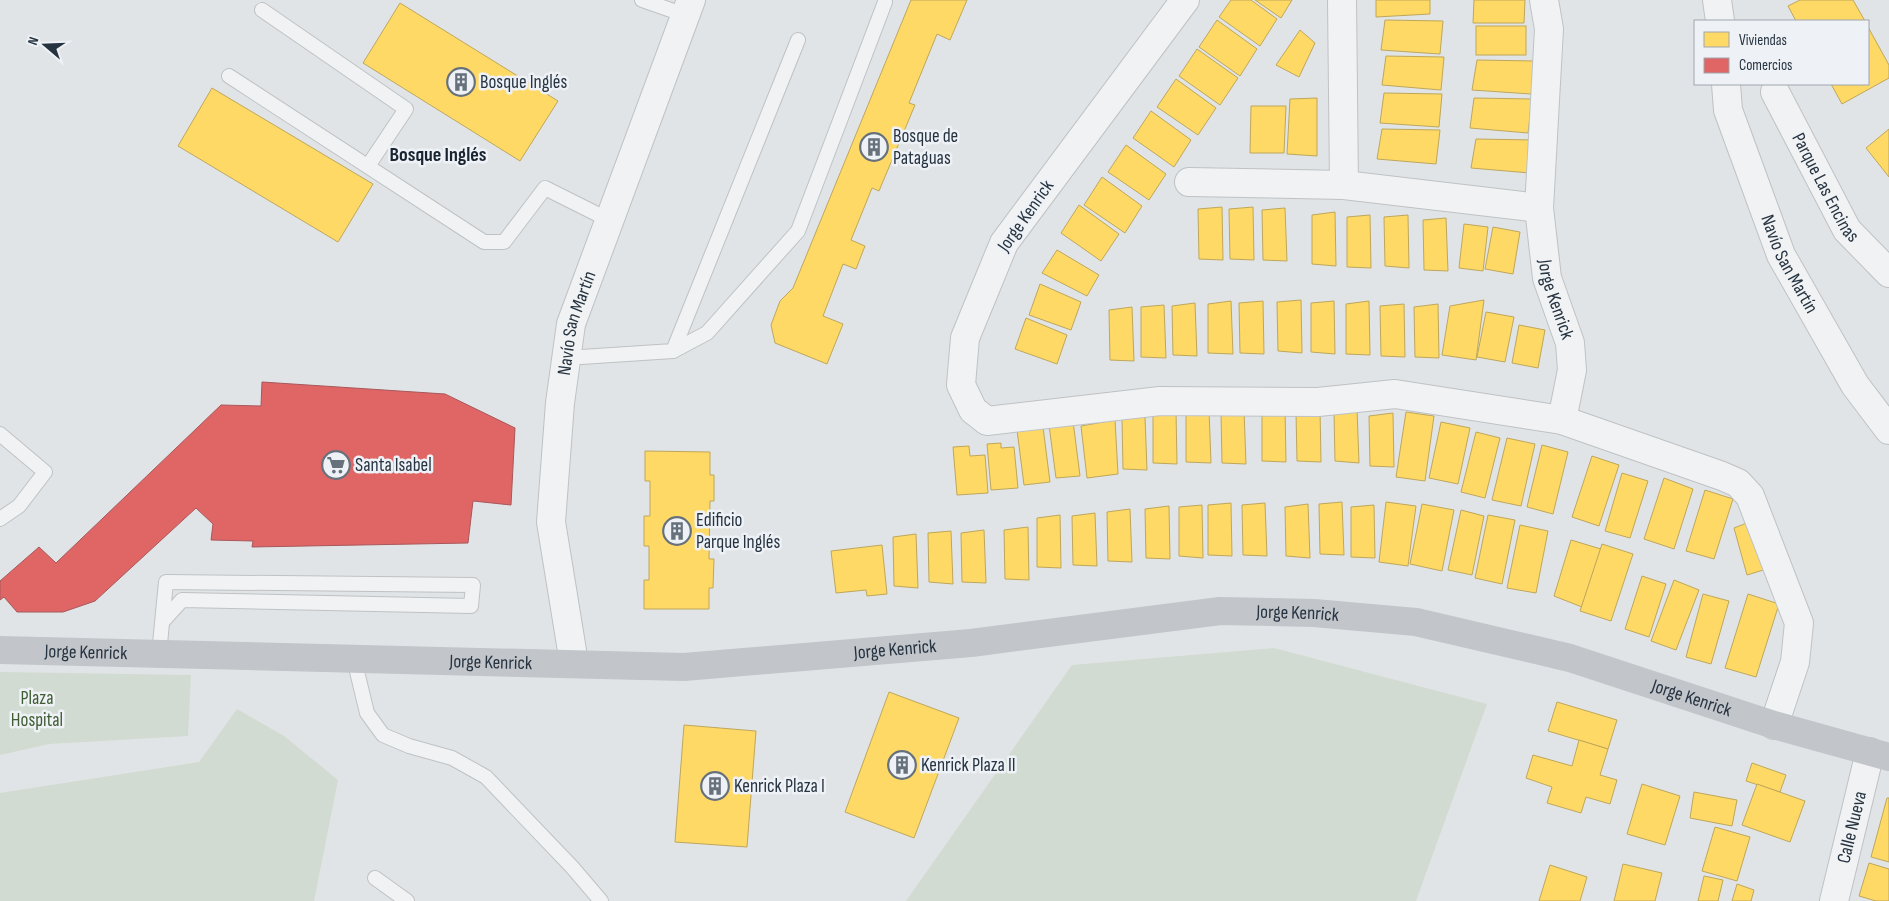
<svg xmlns="http://www.w3.org/2000/svg" width="1889" height="901" viewBox="0 0 1889 901" font-family="'Sofia Sans Condensed',sans-serif">
	<rect width="100%" height="100%" fill="#e1e4e6"/>
	<g fill="#d2dbd1">
		<path d="M1274 648 1487 704 1416 901H906L1072 665Z"/>
		<path d="M0 672 191 675 188 736 49 744 0 755Z"/>
		<path d="M237 709 284 736 338 780 314 901H0V793L199 762Z"/>
	</g>
	<g fill="#ffd966" stroke="#bea75b">
		<path d="M911 0H967L950 40 937 34 909 103 915 105 879 191 872 188 851 240 865 246 856 269 843 264 823 316 843 324 827 364 775 343 771 325 780 301 793 288Z"/>
		<path d="M1231 0H1251L1277 19 1260 46 1219 17Z"/>
		<path d="M1255 0H1292L1281 18Z"/>
		<path d="M1376 0H1430V14L1376 17Z"/>
		<path d="M1474 0H1525L1524 23H1473Z"/>
		<path d="M1800 0H1853L1865 21H1796L1788 6Z"/>
		<path d="M400 3 558 101 520 161 363 63Z"/>
		<path d="M1217 20 1257 49 1240 76 1199 47Z"/>
		<path d="M1385 20 1443 21 1440 54 1381 50Z"/>
		<rect x="1476" y="26" width="50" height="29"/>
		<path d="M1868 27 1889 65V78L1842 104 1831 84H1868Z"/>
		<path d="M1300 30 1315 43 1299 77 1276 65Z"/>
		<path d="M1197 49 1238 78 1220 105 1179 76Z"/>
		<path d="M1386 56 1444 57 1441 90 1382 85Z"/>
		<path d="M1477 60 1535 61 1531 94 1472 90Z"/>
		<path d="M1176 79 1216 108 1198 135 1157 107Z"/>
		<path d="M212 88 373 184 338 242 178 146Z"/>
		<path d="M1384 93 1442 94 1439 127 1380 123Z"/>
		<path d="M1317 98V156L1287 154 1290 99Z"/>
		<path d="M1474 98 1532 99 1528 133 1470 128Z"/>
		<path d="M1251 106H1286L1284 153H1250Z"/>
		<path d="M1151 111 1191 140 1174 167 1133 138Z"/>
		<path d="M1382 129 1440 130 1436 164 1377 159Z"/>
		<path d="M1889 129V177L1866 148Z"/>
		<path d="M1476 139 1534 140 1530 173 1471 168Z"/>
		<path d="M1126 145 1166 174 1149 200 1108 172Z"/>
		<path d="M1102 177 1142 206 1125 233 1084 205Z"/>
		<path d="M1079 205 1119 234 1101 261 1061 233Z"/>
		<path d="M1222 207 1223 260 1199 259 1198 209Z"/>
		<path d="M1253 207 1254 260 1230 259 1229 209Z"/>
		<path d="M1285 208 1287 261 1263 260 1262 210Z"/>
		<path d="M1335 212 1336 266 1312 264V215Z"/>
		<path d="M1370 215 1371 268 1347 267V217Z"/>
		<path d="M1408 215 1409 268 1385 266 1384 217Z"/>
		<path d="M1446 218 1448 271 1424 270 1423 220Z"/>
		<path d="M1464 224 1488 227 1483 271 1459 268Z"/>
		<path d="M1493 227 1520 232 1513 274 1485 269Z"/>
		<path d="M1057 250 1099 275 1087 296 1042 273Z"/>
		<path d="M1040 284 1081 302 1071 330 1029 315Z"/>
		<path d="M1301 300 1302 353 1278 351 1277 302Z"/>
		<path d="M1484 300 1476 360 1442 355 1450 306Z"/>
		<path d="M1231 301 1233 354 1208 353V304Z"/>
		<path d="M1263 301 1264 354 1240 353 1239 303Z"/>
		<path d="M1334 301 1335 354 1311 352V303Z"/>
		<path d="M1369 301 1370 355 1346 354V304Z"/>
		<path d="M1195 303 1197 356 1173 355 1172 306Z"/>
		<path d="M1404 304 1405 357 1381 356 1380 306Z"/>
		<path d="M1438 304 1439 358 1415 357 1414 307Z"/>
		<path d="M1164 305 1166 358 1141 357V307Z"/>
		<path d="M1132 307 1134 361 1110 360 1109 310Z"/>
		<path d="M1486 312 1514 317 1505 362 1477 357Z"/>
		<path d="M1026 318 1067 335 1057 364 1015 349Z"/>
		<path d="M1519 325 1545 330 1538 368 1512 363Z"/>
		<path d="M1285 408 1286 462 1262 461V411Z"/>
		<path d="M1320 409 1321 462 1297 461 1296 412Z"/>
		<path d="M1357 409 1359 463 1335 461 1334 412Z"/>
		<path d="M1209 410 1211 463 1186 462V412Z"/>
		<path d="M1244 410 1246 464 1222 463 1221 413Z"/>
		<path d="M1176 411 1177 464 1153 463V414Z"/>
		<path d="M1406 412 1434 416 1425 481 1396 477Z"/>
		<path d="M1393 413 1394 467 1370 466 1369 416Z"/>
		<path d="M1145 417 1147 470 1123 469 1122 419Z"/>
		<path d="M1115 420 1118 474 1087 478 1081 426Z"/>
		<path d="M1073 421 1080 476 1056 478 1049 425Z"/>
		<path d="M1441 422 1470 428 1458 484 1429 478Z"/>
		<path d="M1043 427 1050 482 1024 485 1017 430Z"/>
		<path d="M1476 432 1500 438 1485 498 1461 492Z"/>
		<path d="M1507 438 1535 444 1521 506 1492 500Z"/>
		<path d="M1001 443V448L1014 447 1018 488 991 490 987 444Z"/>
		<path d="M1542 445 1568 452 1553 514 1527 507Z"/>
		<path d="M969 446 970 456 985 455 988 493 957 495 953 447Z"/>
		<path d="M645 451 710 452V475H714V501H710L709 559H714L713 588H709V609H644V580H649V546H644V516H650V481H645Z"/>
		<path d="M1592 456 1619 465 1599 526 1572 517Z"/>
		<path d="M1622 473 1648 481 1630 538 1605 531Z"/>
		<path d="M1664 478 1693 489 1674 549 1644 539Z"/>
		<path d="M1705 490 1733 499 1714 559 1686 551Z"/>
		<path d="M1342 502 1344 555 1320 554 1319 504Z"/>
		<path d="M1386 502 1416 506 1408 566 1379 562Z"/>
		<path d="M1231 503 1232 556 1208 555V505Z"/>
		<path d="M1265 503 1267 556 1243 555 1242 505Z"/>
		<path d="M1308 504 1310 558 1286 556 1285 507Z"/>
		<path d="M1422 504 1454 510 1442 571 1410 564Z"/>
		<path d="M1202 505 1203 558 1179 556V507Z"/>
		<path d="M1374 505 1375 558 1351 557V507Z"/>
		<path d="M1169 506 1170 559 1146 558 1145 509Z"/>
		<path d="M1130 509 1132 562 1108 561 1107 512Z"/>
		<path d="M1461 510 1484 516 1472 575 1448 570Z"/>
		<path d="M1095 513 1097 566 1073 565 1072 516Z"/>
		<path d="M1060 515 1061 568 1037 567V518Z"/>
		<path d="M1488 515 1515 520 1502 584 1475 578Z"/>
		<path d="M1752 521 1773 567 1747 575 1734 528Z"/>
		<path d="M1520 525 1548 531 1536 593 1507 588Z"/>
		<path d="M1028 527 1029 580 1005 579 1004 530Z"/>
		<path d="M984 530 986 583 962 582 961 533Z"/>
		<path d="M951 531 953 584 929 582 928 533Z"/>
		<path d="M916 534 918 588 894 586 893 537Z"/>
		<path d="M1571 540 1601 549 1582 607 1554 596Z"/>
		<path d="M1602 544 1633 554 1611 621 1580 611Z"/>
		<path d="M882 545 887 594 867 596 866 590 836 593 831 551Z"/>
		<path d="M1642 576 1666 584 1649 637 1625 629Z"/>
		<path d="M1674 580 1699 590 1676 650 1651 641Z"/>
		<path d="M1703 594 1729 601 1711 664 1686 657Z"/>
		<path d="M1748 594 1779 604 1756 677 1725 668Z"/>
		<path d="M889 692 959 718 914 838 845 812Z"/>
		<path d="M1557 702 1617 720 1608 749 1548 731Z"/>
		<path d="M684 725 756 731 747 847 675 842Z"/>
		<path d="M1579 740 1608 749 1600 775 1617 780 1610 804 1586 797 1581 813 1547 803 1552 787 1526 778 1533 755 1572 766Z"/>
		<path d="M1752 763 1786 775 1780 792 1746 781Z"/>
		<path d="M1642 784 1680 796 1665 845 1627 834Z"/>
		<path d="M1757 784 1805 801 1790 842 1742 825Z"/>
		<path d="M1694 792 1737 800 1732 826 1690 818Z"/>
		<path d="M1887 798H1889V862L1871 857Z"/>
		<path d="M1715 827 1750 837 1737 881 1702 871Z"/>
		<path d="M1869 863 1889 869V901H1876L1859 896Z"/>
		<path d="M1623 864 1662 873 1655 901H1614Z"/>
		<path d="M1550 865 1587 877 1580 901H1539Z"/>
		<path d="M1704 876 1723 880 1718 901H1698Z"/>
		<path d="M1737 884 1754 890 1751 901H1732Z"/>
	</g>
	<path fill="#e06666" stroke="#a8575b" d="M262 382 445 394 515 428 511 505 473 501 468 543 252 547 253 541 211 540 213 524 196 508 95 601 63 612H17L4 597 0 600V581L39 547 56 563 221 405 261 406Z"/>
	<g fill="none" stroke-linecap="round" stroke-linejoin="round">
		<defs>
			<g id="service">
				<path d="M642 0 685 15"/>
				<path d="M262 10 406 109 368 166"/>
				<path d="M229 76 484 242H504L545 188 609 220"/>
				<path d="M673 351 707 333 798 231 885 2"/>
				<path d="M566 358 673 351 798 40"/>
				<path d="M0 434 45 472 19 506 0 519"/>
				<path d="M159 654 166 582 473 585 471 606 182 600 162 622"/>
				<path d="M354 659 367 713 383 735 409 746 452 758 486 777 572 867 601 901"/>
				<path d="M375 878 407 901"/>
			</g>
			<g id="minor">
				<path d="M1185 0 1004 243 965 338 963 361 961 385 973 410 987 421 1160 401 1318 402 1395 394 1562 420 1722 476 1738 483 1750 496 1799 623 1795 662 1774 725"/>
				<path d="M1342 0 1344 185"/>
				<path id="s1" d="M1544 0 1549 29 1539 208 1547 278 1570 343 1572 370 1562 420"/>
				<path d="M1717 0 1720 21"/>
				<path id="s2" d="M1726 84 1728 110 1781 255 1855 385 1889 430"/>
				<path id="s3" d="M1775 92 1847 230 1889 273"/>
				<path d="M1189 182 1344 185 1539 208"/>
				<path id="s4" d="M574 663 551 522 560 403 571 324 691 0"/>
				<path id="s5" d="M1834 901 1870 752"/>
			</g>
		</defs>
		<use href="#service" stroke="#bfc2c4" stroke-width="16"/>
		<use href="#minor" stroke="#bfc2c4" stroke-width="30"/>
		<use href="#service" stroke="#f0f2f3" stroke-width="14"/>
		<use href="#minor" stroke="#f0f2f3" stroke-width="28"/>
		<path stroke="#c2c5c9" stroke-width="28" id="s6" d="M0 650 684 667 971 643 1220 611 1314 613 1416 622 1570 658 1774 725 1889 757"/>
	</g>
	<defs>
		<symbol id="building-ring" viewBox="-11 -11 22 22"><circle r="9.5" fill="#eef2f6" stroke="#67717b" stroke-width="1.5"/><path d="M-4-6H4V6H1V3H-1V6H-4ZM-2.5-4.3h1.7v1.8h-1.7ZM.8-4.3h1.7v1.8H.8ZM-2.5-1h1.7V.8h-1.7ZM.8-1h1.7V.8H.8Z" fill="#67717b"/></symbol>
		<symbol id="supermarket-ring" viewBox="-11 -11 22 22"><circle r="9.5" fill="#eef2f6" stroke="#67717b" stroke-width="1.5"/><path d="M-6-5.5h2.5l.6 2H6L4.5 2H-2.5L-4.4-4H-6ZM-1.5 3.2a1.3 1.3 0 1 0 .1 0ZM3 3.2a1.3 1.3 0 1 0 .1 0Z" fill="#67717b"/></symbol>
	</defs>
	<g fill-rule="evenodd">
		<use href="#building-ring" x="445" y="66" width="32" height="32"/>
		<use href="#building-ring" x="858" y="131" width="32" height="32"/>
		<use href="#supermarket-ring" x="320" y="449" width="32" height="32"/>
		<use href="#building-ring" x="661" y="515" width="32" height="32"/>
		<use href="#building-ring" x="886" y="749" width="32" height="32"/>
		<use href="#building-ring" x="699" y="770" width="32" height="32"/>
	</g>
	<g text-anchor="middle" dominant-baseline="central" stroke-width="5" stroke-linejoin="round" paint-order="stroke">
		<g font-size="19" fill="#263341" stroke="#eef2f6" text-anchor="start">
			<text x="480" y="82">Bosque Inglés</text>
			<text x="893" y="136">Bosque de<tspan x="893" dy="22">Pataguas</tspan></text>
			<text x="355" y="465">Santa Isabel</text>
			<text x="696" y="520">Edificio<tspan x="696" dy="22">Parque Inglés</tspan></text>
			<text x="921" y="765">Kenrick Plaza II</text>
			<text x="734" y="786">Kenrick Plaza I</text>
		</g>
		<g font-size="19" fill="#263341" stroke="#eef2f6">
			<text stroke="none"><textPath href="#s3" startOffset="108">Parque Las Encinas</textPath></text>
			<text transform="translate(1026 216) rotate(-55)">Jorge Kenrick</text>
			<text stroke="none"><textPath href="#s2" startOffset="192">Navío San Martín</textPath></text>
			<text stroke="none"><textPath href="#s1" startOffset="302">Jorge Kenrick</textPath></text>
			<text stroke="none"><textPath href="#s4" startOffset="344">Navío San Martín</textPath></text>
			<text stroke="none"><textPath href="#s6" startOffset="1301">Jorge Kenrick</textPath></text>
			<text stroke="none"><textPath href="#s6" startOffset="896">Jorge Kenrick</textPath></text>
			<text stroke="none"><textPath href="#s6" startOffset="86">Jorge Kenrick</textPath></text>
			<text stroke="none"><textPath href="#s6" startOffset="491">Jorge Kenrick</textPath></text>
			<text stroke="none"><textPath href="#s6" startOffset="1706">Jorge Kenrick</textPath></text>
			<text stroke="none"><textPath href="#s5" startOffset="76">Calle Nueva</textPath></text>
		</g>
		<g font-size="19" fill="#405d33" stroke="#eef2f6">
			<text x="37" y="698">Plaza<tspan x="37" dy="22">Hospital</tspan></text>
		</g>
		<g font-size="20" font-weight="bold" fill="#192431" stroke="#eef2f6">
			<text x="438" y="155">Bosque Inglés</text>
		</g>
	</g>
	<rect x="1694" y="20" width="175" height="65" fill="#eef2f6" stroke="#9ea6ae"/>
	<rect x="1704" y="32" width="25" height="15" fill="#ffd966" stroke="#9ea6ae"/>
	<text x="1739" y="45" font-size="15" fill="#263341">Viviendas</text>
	<rect x="1704" y="58" width="25" height="15" fill="#e06666" stroke="#9ea6ae"/>
	<text x="1739" y="70" font-size="15" fill="#263341">Comercios</text>
	<g transform="translate(45 45) rotate(289)" stroke="#eef2f6" stroke-width="4" paint-order="stroke">
	<path d="M0-4L9 19L0 12L-9 19Z" fill="#263341"/>
	<text y="-8" font-size="14" font-weight="bold" text-anchor="middle" fill="#263341">N</text>
	</g>
</svg>
